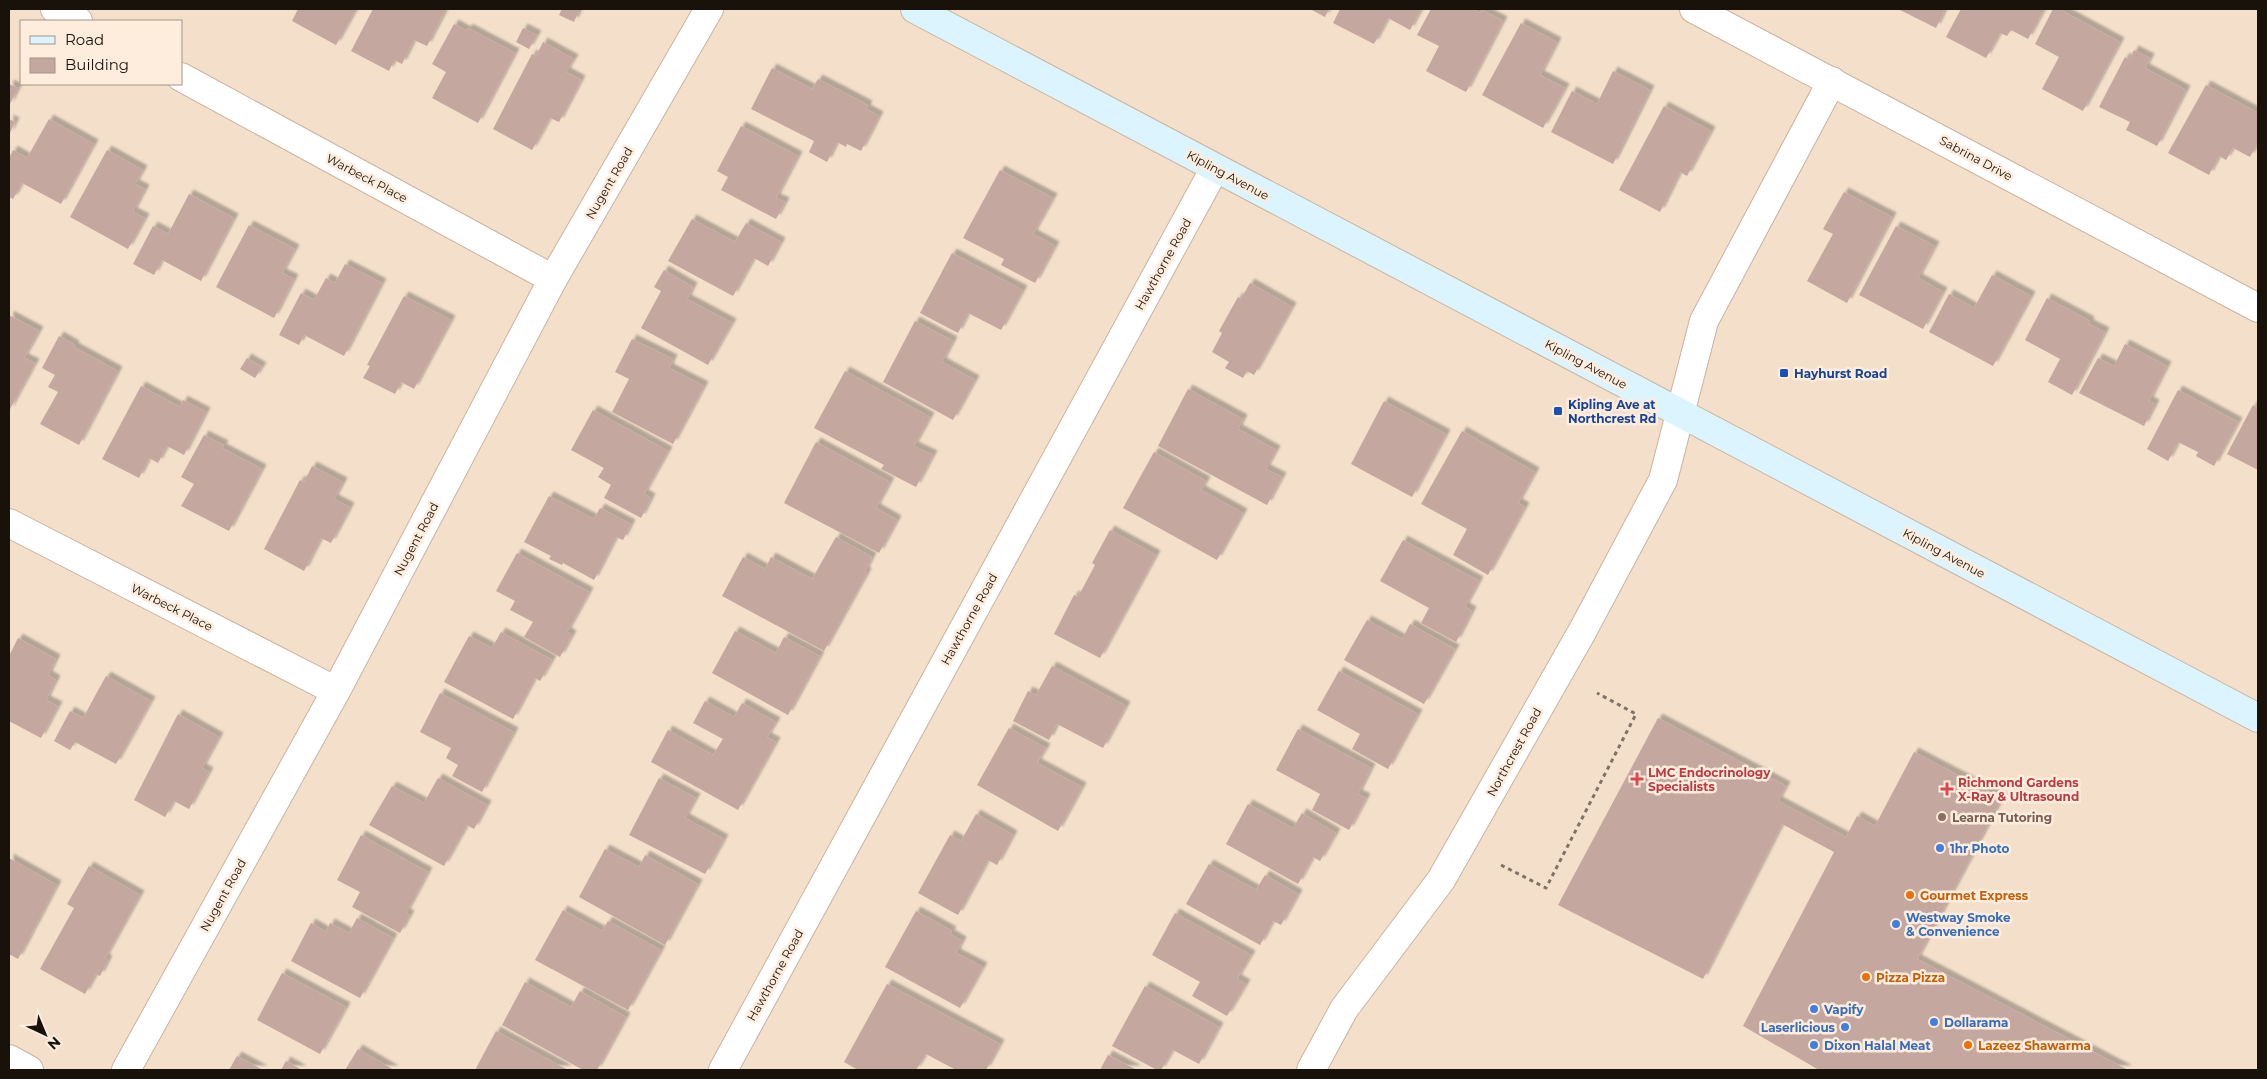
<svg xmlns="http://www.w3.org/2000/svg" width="2267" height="1079" viewBox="0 0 2267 1079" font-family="Montserrat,sans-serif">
	<defs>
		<filter id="shadow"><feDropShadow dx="4.5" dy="-4.5" stdDeviation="1" flood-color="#0004"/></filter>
	</defs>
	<rect width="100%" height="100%" fill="#f4dfcb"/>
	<g fill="#c4a79f" filter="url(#shadow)">
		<path d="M298 9H356L336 45 292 21Z"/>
		<path d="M373 9H446L427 46 414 40 402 64 394 60 389 71 351 51Z"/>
		<path d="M562 9 579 10 574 22 559 15Z"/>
		<path d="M1310 9H1329L1325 17Z"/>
		<path d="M1340 9H1421L1410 30 1388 18 1374 44 1333 23Z"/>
		<path d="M1431 9H1471L1480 13 1482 10 1503 21 1466 92 1426 71 1439 46 1417 35Z"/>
		<path d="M1898 9H1945L1936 28Z"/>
		<path d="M1961 9H2044L2028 39 2011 30 2007 36 2000 33 1986 58 1946 37Z"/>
		<path d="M2053 9H2059L2120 42 2083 111 2042 89 2059 57 2035 44Z"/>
		<path d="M1521 23 1557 42 1540 75 1565 88 1543 128 1482 95Z"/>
		<path d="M454 24 467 31 468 28 515 53 478 123 432 98 446 72 432 64Z"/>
		<path d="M523 28 537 35 529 49 516 42Z"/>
		<path d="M543 42 574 59 566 72 581 80 559 122 550 118 532 150 493 129 532 54 536 56Z"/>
		<path d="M2134 50 2150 58 2145 68 2186 90 2157 146 2126 130 2130 122 2099 107 2125 57 2129 60Z"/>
		<path d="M772 68 812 89 818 79 868 105 866 109 879 116 861 151 847 144 846 147 837 142 827 162 809 152 814 141 751 109Z"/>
		<path d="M1613 71 1650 90 1613 164 1551 132 1572 91 1597 104Z"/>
		<path d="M9 84 18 88 9 106Z"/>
		<path d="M2206 85 2258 113V142L2250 157 2233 148 2226 160 2219 156 2209 175 2168 153Z"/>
		<path d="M1664 106 1711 131 1687 176 1680 172 1660 212 1619 190Z"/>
		<path d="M9 119 15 122 9 135Z"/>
		<path d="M49 119 94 144 61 204 22 183 13 199 9 197V158L13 150 27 158Z"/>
		<path d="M741 126 798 156 776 198 785 202 776 219 721 190 728 177 717 171Z"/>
		<path d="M107 150 143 170 135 184 145 189 133 212 145 218 128 249 70 217Z"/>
		<path d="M1000 170 1053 198 1033 234 1055 246 1035 283 1001 265 1004 259 963 238Z"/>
		<path d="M1844 192 1892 217 1847 303 1807 281 1833 234 1823 229Z"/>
		<path d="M189 194 234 218 201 281 162 260 154 275 133 264 153 226 168 234Z"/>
		<path d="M692 219 735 242 746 223 781 242 768 266 754 258 733 296 668 261Z"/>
		<path d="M249 225 295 249 282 273 294 279 274 318 216 287Z"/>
		<path d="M1896 226 1935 246 1918 278 1943 292 1923 329 1859 295Z"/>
		<path d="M952 253 1023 290 1001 330 968 313 958 333 920 313Z"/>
		<path d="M345 264 382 283 344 356 304 335 299 345 279 335 301 293 314 300 326 278 335 283Z"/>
		<path d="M664 270 693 287 687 299 732 323 708 365 641 328 661 291 654 287Z"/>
		<path d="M1992 275 2031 296 1993 366 1929 332 1949 294 1974 308Z"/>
		<path d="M1250 283 1292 307 1254 375 1247 371 1243 378 1225 368 1229 362 1212 352 1222 333 1219 331 1238 297 1241 299Z"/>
		<path d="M404 296 451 320 414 389 401 382 395 394 363 378 370 366 367 365Z"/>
		<path d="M2047 298 2090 321 2089 324 2105 332 2072 395 2048 382 2060 359 2025 340Z"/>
		<path d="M9 315 39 331 24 358 35 363 9 411Z"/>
		<path d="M915 321 953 341 942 362 975 380 953 420 883 382Z"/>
		<path d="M59 336 75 345 74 347 118 371 79 445 40 424 58 392 48 387 55 375 42 368Z"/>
		<path d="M632 339 673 359 669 368 704 386 673 444 612 412 629 379 615 372Z"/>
		<path d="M2125 344 2167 366 2149 401 2155 404 2144 426 2079 393 2098 358 2114 366Z"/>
		<path d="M247 358 262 367 255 378 240 369Z"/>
		<path d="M845 371 930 417 914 446 933 455 916 487 881 469 884 465 814 428Z"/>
		<path d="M141 386 180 407 183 400 206 412 184 455 167 446 158 463 149 458 139 478 102 459Z"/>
		<path d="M1188 389 1243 419 1238 429 1276 450 1266 469 1282 477 1267 505 1158 446Z"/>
		<path d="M2178 390 2238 422 2214 466 2196 456 2198 452 2178 442 2168 461 2147 449Z"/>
		<path d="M1384 401 1446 434 1412 497 1351 464Z"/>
		<path d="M2253 405 2258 408V470L2227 454Z"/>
		<path d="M593 410 668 451 644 494 651 498 641 518 604 498 611 485 598 477 604 468 571 450Z"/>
		<path d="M1462 431 1535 472 1518 503 1525 507 1488 575 1453 555 1467 529 1421 504Z"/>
		<path d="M204 435 224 445 222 448 262 469 229 531 181 506 194 484 181 477Z"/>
		<path d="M816 442 890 482 876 508 897 520 879 553 784 503Z"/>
		<path d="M1154 452 1206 481 1201 490 1243 513 1217 560 1123 508Z"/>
		<path d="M312 466 343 482 334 499 350 507 331 543 321 538 304 571 264 549 300 480 304 482Z"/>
		<path d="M549 496 594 519 600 508 631 524 623 540 616 537 594 580 563 563 562 565 549 559 551 556 524 542Z"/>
		<path d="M1110 530 1156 555 1100 658 1054 634 1074 595 1078 597 1095 565 1092 563Z"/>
		<path d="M836 537 872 557 865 571 867 573 824 651 722 596 743 557 765 569 771 557 812 579Z"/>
		<path d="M1403 540 1479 581 1465 607 1472 611 1456 642 1421 623 1429 608 1380 581Z"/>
		<path d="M517 553 589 592 567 632 572 635 560 657 524 637 533 622 510 610 515 601 496 591Z"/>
		<path d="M1367 620 1402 639 1410 624 1455 649 1424 704 1344 660Z"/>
		<path d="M735 631 776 653 784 637 820 656 788 715 712 673Z"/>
		<path d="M501 632 552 660 540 681 535 678 513 719 444 682 469 636 492 648Z"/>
		<path d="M18 638 56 659 48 675 56 680 46 700 58 706 41 738 9 721V656Z"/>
		<path d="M1052 666 1126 706 1103 748 1057 724 1049 740 1013 721 1028 691 1036 695Z"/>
		<path d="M1339 671 1418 714 1388 769 1352 749 1360 734 1317 710Z"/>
		<path d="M106 676 151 701 116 764 75 742 70 750 54 741 70 711 83 718Z"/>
		<path d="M440 693 514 732 482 792 452 776 458 765 446 758 451 748 420 732Z"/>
		<path d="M705 701 734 717 742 703 776 722 767 737 776 742 738 810 651 762 668 730 713 755 723 739 693 723Z"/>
		<path d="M178 714 219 737 202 768 209 772 189 809 174 801 165 817 134 800Z"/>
		<path d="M1658 718 1786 786 1778 801 1846 837 1857 816 1875 826 1914 752 2002 798 1917 959 2128 1070H1819L1743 1026 1834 852 1782 824 1703 979 1558 905Z"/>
		<path d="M1009 728 1046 748 1037 763 1082 787 1058 831 977 785Z"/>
		<path d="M1298 729 1371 768 1358 794 1366 798 1349 830 1312 810 1320 794 1276 770Z"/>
		<path d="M438 778 487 805 474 829 467 825 444 866 369 825 392 786 424 803Z"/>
		<path d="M659 778 696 798 685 818 724 839 705 874 629 835Z"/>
		<path d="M1248 804 1293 828 1302 813 1336 833 1320 861 1313 857 1298 884 1226 844Z"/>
		<path d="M976 814 1013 835 997 865 988 860 958 915 918 893 950 835 961 841Z"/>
		<path d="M361 835 428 872 406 913 410 915 400 933 352 907 360 892 337 880Z"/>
		<path d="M605 849 639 867 645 855 698 884 665 945 579 897Z"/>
		<path d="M9 858 57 885 18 959 9 954Z"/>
		<path d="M1209 864 1256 890 1265 875 1298 894 1281 925 1273 921 1260 945 1186 904Z"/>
		<path d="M89 866 140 895 105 958 108 960 100 976 96 974 85 994 40 969 74 908 67 904Z"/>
		<path d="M563 910 602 931 608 921 661 950 628 1010 535 960Z"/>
		<path d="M916 911 952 931 950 934 962 941 956 953 983 967 960 1008 885 967Z"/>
		<path d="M1175 913 1251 955 1237 979 1246 984 1227 1016 1192 996 1200 982 1152 955Z"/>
		<path d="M357 918 393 938 360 998 291 961 311 923 326 932 330 923 349 933Z"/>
		<path d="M282 973 346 1007 320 1054 257 1020Z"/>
		<path d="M525 982 571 1007 580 991 626 1017 597 1070H583L502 1025Z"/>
		<path d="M887 984 1000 1044 986 1070H956L926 1054 916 1070H858L844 1062Z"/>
		<path d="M1145 986 1219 1027 1199 1064 1173 1050 1161 1070H1157L1112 1046Z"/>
		<path d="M496 1031 568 1070H475Z"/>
		<path d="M358 1049 394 1070H345Z"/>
		<path d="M1108 1055 1137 1070H1100Z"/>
		<path d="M237 1056 263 1070H229Z"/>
		<path d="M286 1061 302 1070H281Z"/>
	</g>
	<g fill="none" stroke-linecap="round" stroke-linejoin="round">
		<defs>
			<g id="minor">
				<path d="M55 9 78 21"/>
				<path d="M1694 9 2258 308"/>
				<path d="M181 77 553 279"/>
				<path d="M9 523 336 691"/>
				<path d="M9 1059 29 1070"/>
				<path d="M126 1070 336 691 553 279 709 9"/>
				<path d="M723 1070 1215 168"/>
				<path d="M1311 1070 1344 1009 1441 880 1583 630 1663 480 1704 321 1832 81"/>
			</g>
			<path id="secondary" d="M915 9 2258 718"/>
		</defs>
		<use href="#minor" stroke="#c8b4a0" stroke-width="30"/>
		<use href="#secondary" stroke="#c8b4a0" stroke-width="30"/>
		<path stroke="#807265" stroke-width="3" stroke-dasharray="4 4" stroke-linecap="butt" d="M1501 865 1546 888 1636 714 1597 693"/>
		<use href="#minor" stroke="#fff" stroke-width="28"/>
		<use href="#secondary" stroke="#dbf4fd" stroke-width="28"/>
	</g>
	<g fill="#1a4fb4" stroke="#feeddd" stroke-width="2">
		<rect x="1779" y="368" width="10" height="10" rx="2.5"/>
		<rect x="1553" y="406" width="10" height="10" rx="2.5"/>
	</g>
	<g fill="#e0444e" stroke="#feeddd" stroke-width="2">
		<path d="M1634.5 771.5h5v5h5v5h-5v5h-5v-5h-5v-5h5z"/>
		<path d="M1944.5 781.5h5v5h5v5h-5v5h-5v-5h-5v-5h5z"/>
	</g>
	<circle fill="#8d6e63" stroke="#feeddd" stroke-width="2" cx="1942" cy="817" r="5"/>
	<g fill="#3f7fe0" stroke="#feeddd" stroke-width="2">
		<circle cx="1940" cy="848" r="5"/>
		<circle cx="1896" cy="924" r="5"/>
		<circle cx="1814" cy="1009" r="5"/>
		<circle cx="1934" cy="1022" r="5"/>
		<circle cx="1845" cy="1027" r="5"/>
		<circle cx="1814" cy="1045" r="5"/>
	</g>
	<g fill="#e8710a" stroke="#feeddd" stroke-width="2">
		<circle cx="1910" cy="895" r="5"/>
		<circle cx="1866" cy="977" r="5"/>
		<circle cx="1968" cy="1045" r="5"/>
	</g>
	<g text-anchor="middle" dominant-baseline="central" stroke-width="5" stroke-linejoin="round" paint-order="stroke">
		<g font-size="12" fill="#19120b" stroke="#feeddd">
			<text transform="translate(1976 158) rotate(28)">Sabrina Drive</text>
			<text transform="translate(1228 175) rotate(28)">Kipling Avenue</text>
			<text transform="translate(367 178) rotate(28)">Warbeck Place</text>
			<text transform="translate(609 183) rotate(-60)">Nugent Road</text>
			<text transform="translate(1163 264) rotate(-61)">Hawthorne Road</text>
			<text transform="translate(1586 364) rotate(28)">Kipling Avenue</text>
			<text transform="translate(416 539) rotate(-62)">Nugent Road</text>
			<text transform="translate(1944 553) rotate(28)">Kipling Avenue</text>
			<text transform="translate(172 607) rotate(27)">Warbeck Place</text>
			<text transform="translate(969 619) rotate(-61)">Hawthorne Road</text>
			<text transform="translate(1514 752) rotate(-61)">Northcrest Road</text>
			<text transform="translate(223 895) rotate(-61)">Nugent Road</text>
			<text transform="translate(775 975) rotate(-61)">Hawthorne Road</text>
		</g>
		<g font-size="12" font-weight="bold" fill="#164399" stroke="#feeddd" text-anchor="start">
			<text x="1794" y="373">Hayhurst Road</text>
			<text x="1568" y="404">Kipling Ave at<tspan x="1568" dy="14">Northcrest Rd</tspan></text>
		</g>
		<g font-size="12" font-weight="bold" fill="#be3a42" stroke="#feeddd" text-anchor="start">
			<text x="1648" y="772">LMC Endocrinology<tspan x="1648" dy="14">Specialists</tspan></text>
			<text x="1958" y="782">Richmond Gardens<tspan x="1958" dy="14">X-Ray &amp; Ultrasound</tspan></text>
		</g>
		<g font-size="12" font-weight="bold" fill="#785e54" stroke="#feeddd" text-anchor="start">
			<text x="1952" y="817">Learna Tutoring</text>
		</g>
		<g font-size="12" font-weight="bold" fill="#366cbe" stroke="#feeddd" text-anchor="start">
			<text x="1950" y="848">1hr Photo</text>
			<text x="1906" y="917">Westway Smoke<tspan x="1906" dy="14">&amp; Convenience</tspan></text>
			<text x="1824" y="1009">Vapify</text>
			<text x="1944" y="1022">Dollarama</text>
			<text x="1835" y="1027" text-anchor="end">Laserlicious</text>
			<text x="1824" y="1045">Dixon Halal Meat</text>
		</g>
		<g font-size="12" font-weight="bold" fill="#c56008" stroke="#feeddd" text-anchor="start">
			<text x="1920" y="895">Gourmet Express</text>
			<text x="1876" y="977">Pizza Pizza</text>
			<text x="1978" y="1045">Lazeez Shawarma</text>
		</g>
	</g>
	<rect width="2267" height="1079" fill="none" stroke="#19120b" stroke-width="20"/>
	<rect x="20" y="20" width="162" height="65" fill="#feeddd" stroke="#a29589"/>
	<rect x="30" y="36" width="25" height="8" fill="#dbf4fd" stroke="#a29589"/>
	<text x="65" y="45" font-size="15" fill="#19120b">Road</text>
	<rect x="30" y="58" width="25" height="15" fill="#c4a79f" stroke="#a29589"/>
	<text x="65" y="70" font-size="15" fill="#19120b">Building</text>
	<g transform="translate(45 1034) rotate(136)" stroke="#feeddd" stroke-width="4" paint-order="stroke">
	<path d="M0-4L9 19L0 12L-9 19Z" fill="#19120b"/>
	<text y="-8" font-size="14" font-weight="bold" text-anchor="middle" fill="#19120b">N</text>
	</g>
</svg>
